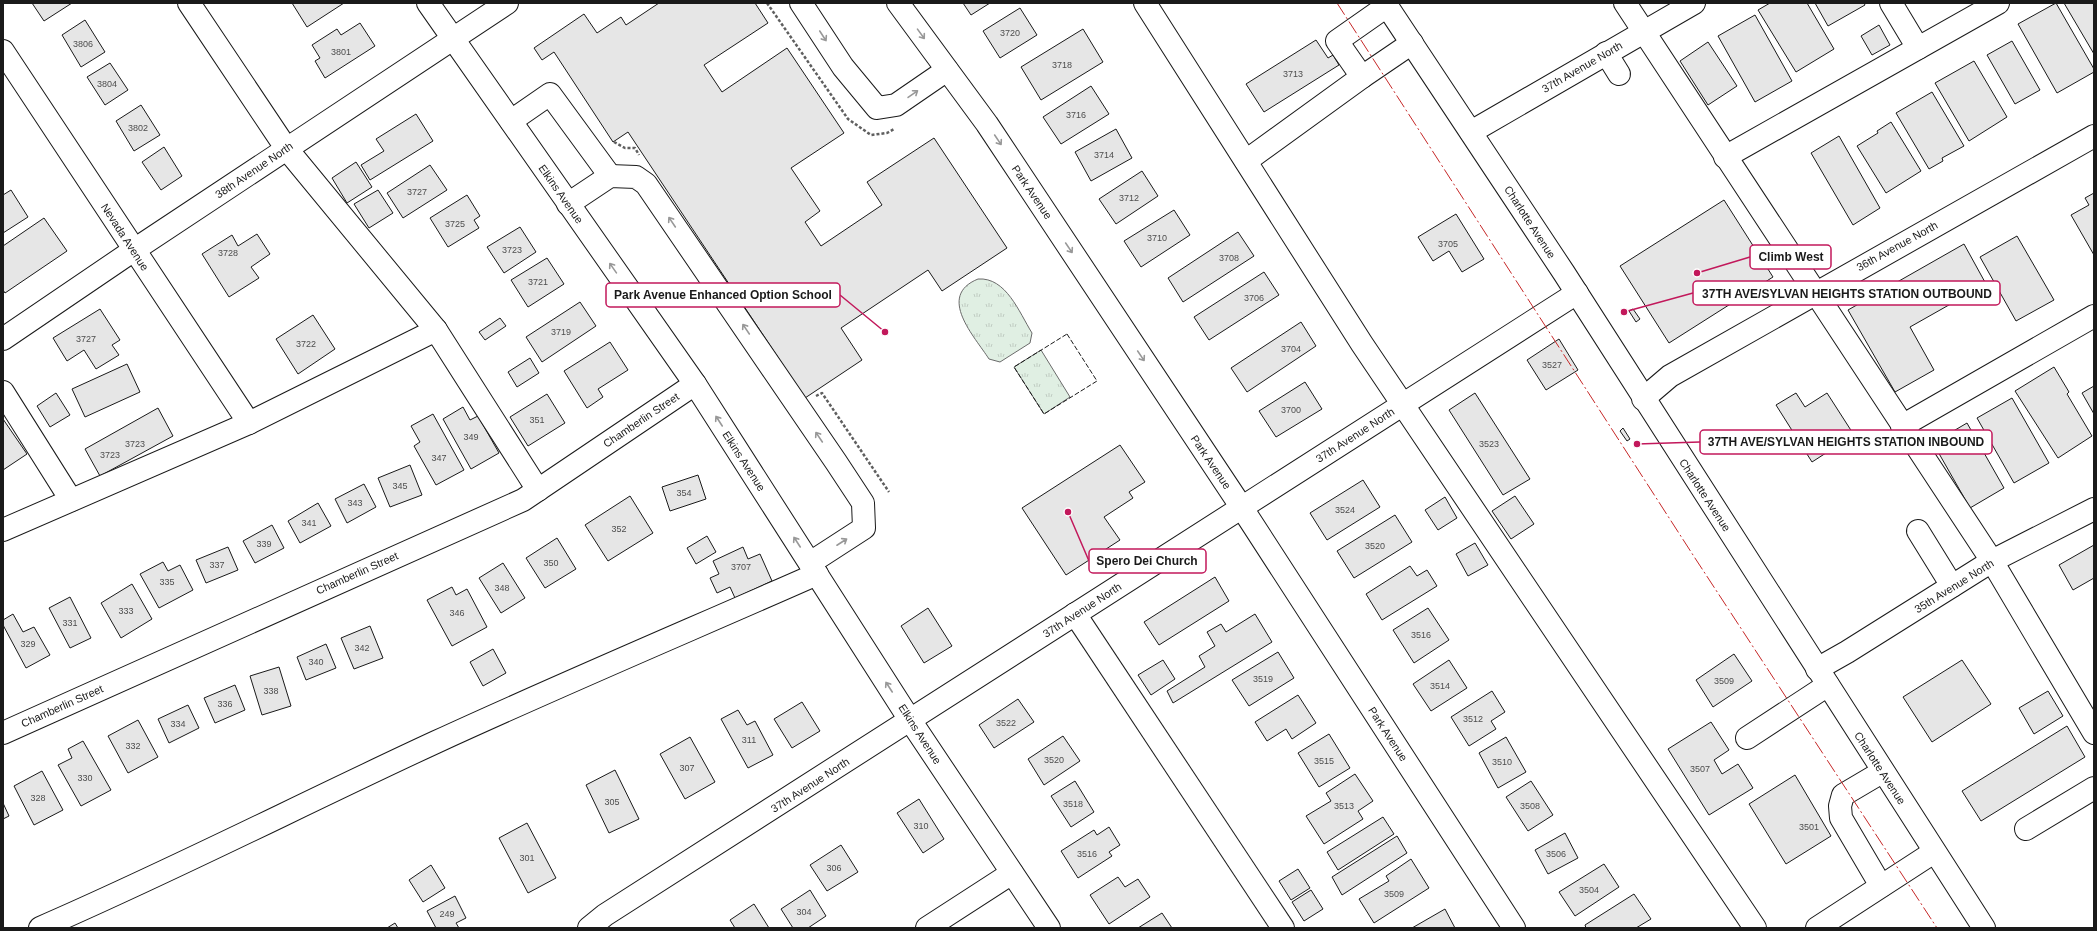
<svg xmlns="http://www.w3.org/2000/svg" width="2097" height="931" viewBox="0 0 2097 931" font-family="Helvetica,sans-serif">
	<defs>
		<pattern id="park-tufts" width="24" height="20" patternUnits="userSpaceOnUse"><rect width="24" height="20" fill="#e0efe3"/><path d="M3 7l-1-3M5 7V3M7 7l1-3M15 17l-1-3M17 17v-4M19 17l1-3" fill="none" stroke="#c0ccc2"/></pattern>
	</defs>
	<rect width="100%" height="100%" fill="#fff"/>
	<g fill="url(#park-tufts)" stroke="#6a6a6a">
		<path d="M978 279C1006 277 1019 312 1032 333L1030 343 1000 362 989 359C975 337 936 296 978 279Z"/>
		<path d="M1041 350 1070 397 1044 414 1014 367Z"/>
	</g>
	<g fill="#e6e6e6" stroke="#1a1a1a">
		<path d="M32 3H72L44 21Z"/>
		<path d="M292 3H344L307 27Z"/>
		<path d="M659 3H755L768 23 704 65 722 92 787 48 844 133 791 168 820 211 805 222 821 246 882 205 867 182 934 138 1007 248 942 291 928 270 841 328 862 360 805 398 628 132 613 142 554 52 542 60 534 48 584 14 597 33 621 17 626 25Z"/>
		<path d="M963 3H990L971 15Z"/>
		<path d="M1770 3H1807L1834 49 1796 72 1758 10Z"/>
		<path d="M1815 3H1864L1865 5 1828 26Z"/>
		<path d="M2056 3 2094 69V72L2057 93 2018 24Z"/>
		<path d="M2064 3H2094V54Z"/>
		<path d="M1020 8 1037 35 1000 58 983 31Z"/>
		<path d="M1755 15 1792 81 1755 102 1718 36Z"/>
		<path d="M85 20 105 52 81 67 62 35Z"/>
		<path d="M360 23 375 46 325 78 315 61 320 58 312 45 337 29 341 35Z"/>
		<path d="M1879 25 1890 45 1872 55 1861 36Z"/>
		<path d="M1083 29 1103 62 1041 100 1021 67Z"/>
		<path d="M1316 40 1328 58 1333 55 1339 65 1264 112 1246 84Z"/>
		<path d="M2012 41 2040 90 2015 104 1987 55Z"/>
		<path d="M1708 42 1737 86 1708 105 1680 61Z"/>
		<path d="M1974 61 2007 117 1969 141 1935 83Z"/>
		<path d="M110 63 128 90 105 105 87 77Z"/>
		<path d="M1091 86 1109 114 1061 144 1043 117Z"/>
		<path d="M1932 92 1964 146 1942 158 1943 161 1929 169 1896 113Z"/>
		<path d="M141 105 160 135 134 151 116 121Z"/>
		<path d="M416 114 433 141 370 180 361 165 384 151 376 139Z"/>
		<path d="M1891 122 1921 171 1886 193 1857 146 1878 133 1877 131Z"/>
		<path d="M1116 129 1132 158 1091 181 1075 152Z"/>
		<path d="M1839 136 1880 208 1853 225 1811 153Z"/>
		<path d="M164 147 182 176 161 190 142 162Z"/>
		<path d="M356 162 372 187 347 203 332 178Z"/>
		<path d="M430 165 447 190 403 218 387 193Z"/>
		<path d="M1142 171 1158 196 1116 224 1099 199Z"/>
		<path d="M11 190 28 217 3 233V195Z"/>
		<path d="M378 190 393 213 369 228 354 204Z"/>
		<path d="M2094 193V255L2071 215 2089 205 2085 198Z"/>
		<path d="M467 195 480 216 474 220 479 228 448 247 430 218Z"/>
		<path d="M1724 200 1773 277 1669 343 1620 266Z"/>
		<path d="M1174 210 1190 235 1141 267 1124 241Z"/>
		<path d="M1456 214 1484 259 1462 272 1449 251 1433 261 1418 237Z"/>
		<path d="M44 218 67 251 5 293 3 290V246Z"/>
		<path d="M520 227 536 252 504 273 487 247Z"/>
		<path d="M1238 232 1254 256 1183 302 1168 278Z"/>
		<path d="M257 234 270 254 251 267 259 278 229 297 202 254 232 235 238 246Z"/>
		<path d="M2017 236 2054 300 2016 321 1980 257Z"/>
		<path d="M1964 244 1986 284 1910 327 1934 370 1895 392 1848 310Z"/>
		<path d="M547 258 564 284 528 307 511 280Z"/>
		<path d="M1264 272 1279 295 1209 340 1194 317Z"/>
		<path d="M580 302 596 326 542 362 526 337Z"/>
		<path d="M100 309 120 340 112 345 119 355 96 369 84 350 67 361 53 338Z"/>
		<path d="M1633 309 1640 319 1636 322 1629 311Z"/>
		<path d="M313 315 335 349 298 374 276 339Z"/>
		<path d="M500 318 506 326 485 340 479 332Z"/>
		<path d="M1301 322 1316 346 1247 392 1231 368Z"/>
		<path d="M1559 339 1578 370 1546 390 1527 360Z"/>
		<path d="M610 342 628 370 598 389 603 397 587 408 564 371Z"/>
		<path d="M530 358 539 373 517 387 508 372Z"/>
		<path d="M127 364 140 392 85 417 72 389Z"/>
		<path d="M2054 367 2069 392 2067 394 2092 436 2058 458 2015 391Z"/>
		<path d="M1305 382 1322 409 1276 437 1259 411Z"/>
		<path d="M2094 386V414L2082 393Z"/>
		<path d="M56 393 70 415 50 427 37 406Z"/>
		<path d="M1475 393 1530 479 1503 495 1449 410Z"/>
		<path d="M1796 393 1805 407 1827 393 1854 435 1812 462 1776 405Z"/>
		<path d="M547 394 565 423 528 446 510 417Z"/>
		<path d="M2012 398 2049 463 2014 483 1977 418Z"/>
		<path d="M463 407 470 420 478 416 499 453 471 469 443 419Z"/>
		<path d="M158 408 173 436 100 476 85 449Z"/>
		<path d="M433 414 464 470 436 485 414 446 420 442 411 426Z"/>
		<path d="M3 419 27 454 3 470Z"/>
		<path d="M1967 423 2004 488 1970 508 1933 443Z"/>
		<path d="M1623 428 1630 439 1627 441 1620 431Z"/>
		<path d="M1120 445 1145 482 1129 492 1133 498 1104 517 1120 540 1066 575 1022 508Z"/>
		<path d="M410 465 422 495 390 507 378 478Z"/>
		<path d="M698 475 706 499 670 511 662 487Z"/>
		<path d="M1363 480 1380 507 1327 540 1310 513Z"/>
		<path d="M364 484 376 507 347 523 335 499Z"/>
		<path d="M630 496 653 533 608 561 585 525Z"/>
		<path d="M1515 496 1534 524 1511 539 1492 511Z"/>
		<path d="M1445 497 1457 518 1438 530 1425 510Z"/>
		<path d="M318 503 331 526 300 543 288 521Z"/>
		<path d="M1395 515 1412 542 1354 578 1337 551Z"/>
		<path d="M272 525 284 548 255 563 243 541Z"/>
		<path d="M707 536 716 552 696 564 687 548Z"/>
		<path d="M557 538 576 569 545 588 526 558Z"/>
		<path d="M1475 543 1488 565 1468 576 1456 554Z"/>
		<path d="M2094 545V578L2073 590 2059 565Z"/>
		<path d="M228 547 238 570 206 583 196 560Z"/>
		<path d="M743 547 748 559 760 554 772 581 735 598 730 587 717 593 710 578 719 574 713 561Z"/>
		<path d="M163 562 168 571 180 565 193 590 159 608 140 574Z"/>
		<path d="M503 563 525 598 501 613 479 578Z"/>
		<path d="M1410 566 1417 576 1427 570 1437 586 1382 620 1366 594Z"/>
		<path d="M1215 577 1229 601 1159 645 1144 622Z"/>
		<path d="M132 584 152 619 121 638 101 603Z"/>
		<path d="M452 587 456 595 467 589 487 627 452 646 427 600Z"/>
		<path d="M70 597 91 638 70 648 49 608Z"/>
		<path d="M928 608 952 646 924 663 901 626Z"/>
		<path d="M1428 608 1449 640 1414 663 1393 630Z"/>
		<path d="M13 614 23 632 34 627 50 655 26 668 3 625V620Z"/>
		<path d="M1255 614 1272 642 1173 703 1167 691 1205 667 1199 656 1215 646 1207 632 1221 624 1226 632Z"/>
		<path d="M370 626 383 658 354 669 341 638Z"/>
		<path d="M326 644 336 668 306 680 297 657Z"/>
		<path d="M493 649 506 673 483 686 470 662Z"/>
		<path d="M1278 652 1294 678 1249 706 1232 680Z"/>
		<path d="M1734 654 1752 681 1713 707 1696 680Z"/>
		<path d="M1163 660 1175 679 1151 695 1138 675Z"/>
		<path d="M1449 660 1467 688 1431 711 1413 684Z"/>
		<path d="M1962 660 1991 704 1932 742 1903 697Z"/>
		<path d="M279 667 291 706 262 715 250 676Z"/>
		<path d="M235 685 245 710 215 723 204 698Z"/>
		<path d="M1492 691 1505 712 1491 721 1496 729 1469 746 1451 717Z"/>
		<path d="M2048 691 2063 716 2034 734 2019 708Z"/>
		<path d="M1298 695 1316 723 1292 739 1286 729 1267 741 1255 722Z"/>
		<path d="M1018 699 1034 722 994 748 979 725Z"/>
		<path d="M802 702 820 731 792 748 774 719Z"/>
		<path d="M188 705 199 728 169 743 158 719Z"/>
		<path d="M738 710 747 725 755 721 773 755 748 768 721 719Z"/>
		<path d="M138 720 158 757 128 773 108 736Z"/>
		<path d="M1711 722 1729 750 1714 760 1722 774 1738 764 1753 788 1709 815 1668 749Z"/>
		<path d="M2067 726 2085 757 1981 821 1962 791Z"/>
		<path d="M1329 734 1350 768 1319 787 1298 753Z"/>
		<path d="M1063 736 1080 761 1044 785 1028 759Z"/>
		<path d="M690 737 715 782 685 799 660 754Z"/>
		<path d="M1506 737 1526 772 1498 788 1479 753Z"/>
		<path d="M83 741 111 790 81 806 58 765 72 758 68 749Z"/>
		<path d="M615 770 639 819 609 833 586 785Z"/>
		<path d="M42 771 63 810 34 825 14 786Z"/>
		<path d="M1355 774 1373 801 1358 811 1363 819 1324 844 1306 816 1331 801 1326 793Z"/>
		<path d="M1795 775 1831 836 1786 864 1749 804Z"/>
		<path d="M1075 781 1094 812 1071 827 1051 796Z"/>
		<path d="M1531 781 1553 815 1528 831 1506 797Z"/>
		<path d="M919 799 944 839 923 853 897 813Z"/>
		<path d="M3 803 9 816 3 819Z"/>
		<path d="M1383 817 1394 834 1338 870 1327 852Z"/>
		<path d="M527 823 556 878 528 893 499 838Z"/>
		<path d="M1109 827 1120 845 1109 852 1112 856 1078 878 1061 851 1094 830 1097 835Z"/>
		<path d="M1565 833 1578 858 1548 874 1535 850Z"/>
		<path d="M1397 836 1407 853 1342 895 1332 877Z"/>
		<path d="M841 845 858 872 827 891 810 865Z"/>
		<path d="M1411 859 1429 888 1374 923 1359 899 1389 881 1386 876Z"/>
		<path d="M1604 864 1619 887 1575 916 1559 892Z"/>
		<path d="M431 865 445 888 423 902 409 880Z"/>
		<path d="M1298 869 1310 888 1291 900 1279 881Z"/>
		<path d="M1118 877 1125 887 1138 879 1150 897 1109 924 1090 895Z"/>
		<path d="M810 890 826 916 808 928H793L781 909Z"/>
		<path d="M1311 890 1323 909 1304 921 1292 902Z"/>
		<path d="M1634 894 1651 919 1636 928H1586L1585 925Z"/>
		<path d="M455 896 466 918 456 923 459 928H436L427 911Z"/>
		<path d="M754 904 769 928H735L730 920Z"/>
		<path d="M1445 909 1455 928H1412Z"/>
		<path d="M1162 913 1172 928H1138Z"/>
		<path d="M395 923 398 928H387Z"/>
	</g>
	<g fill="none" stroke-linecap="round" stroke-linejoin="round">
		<defs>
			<g id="minor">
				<path d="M189 3 286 148 436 330 538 490"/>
				<path d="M428 3 695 384 910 720 1049 928"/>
				<path d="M801 3 843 67 877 108 896 105 947 70"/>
				<path d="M898 3 987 124 1242 508 1514 928"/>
				<path d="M1145 3 1362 344 1755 928"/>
				<path d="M1625 3 1992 561 2094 733"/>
				<path d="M1891 3 1918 48"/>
				<path d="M1387 6 1337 41 1362 77 1412 43"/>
				<path d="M3 51 249 423"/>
				<path d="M1606 53 1619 74"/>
				<path d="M511 121 550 94 610 176"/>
				<path d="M1471 132 1694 3"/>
				<path d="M1725 157 1998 3"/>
				<path d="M1246 161 1362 77"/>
				<path d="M568 204 610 176 636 177 646 184 836 462 863 503 864 528 810 563"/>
				<path d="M3 339 134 250 507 3"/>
				<path d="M3 392 71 500"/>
				<path d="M1643 399 1670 376 2094 136"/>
				<path d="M1902 426 2094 316"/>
				<path d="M3 530 249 423 436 330"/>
				<path d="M1918 531 1952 586"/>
				<path d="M1075 614 1283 928"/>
				<path d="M1817 669 1847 652 1992 561 2094 509"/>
				<path d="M3 733 523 500 695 384"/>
				<path d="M1747 738 1828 685"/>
				<path d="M2026 829 2094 788"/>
				<path d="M1881 886 1841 818 1840 806 1843 795 1882 772"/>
				<path d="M40 928C174 870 304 803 436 742 562 684 690 630 817 574"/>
				<path d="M589 928 605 915 1577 293"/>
				<path d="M927 928 1012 873"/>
				<path d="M1817 928 1934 852"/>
			</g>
			<path id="major" d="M1385 3 1564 273 1984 928"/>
		</defs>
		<use href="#minor" stroke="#1a1a1a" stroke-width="24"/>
		<use href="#major" stroke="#1a1a1a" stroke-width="24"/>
		<g stroke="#5f5f5f" stroke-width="2.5" stroke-dasharray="3 2" stroke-linecap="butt">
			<path d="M767 3 848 119 871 135 887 133 894 129"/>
			<path d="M614 142 625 148H635L639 155"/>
			<path d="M816 396 822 393 889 492"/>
		</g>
		<use href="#minor" stroke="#fff" stroke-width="22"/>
		<use href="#major" stroke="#fff" stroke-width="22"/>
		<path stroke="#1a1a1a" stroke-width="1" stroke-dasharray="5 2" stroke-linecap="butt" d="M1067 334 1097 381 1044 414 1014 367Z"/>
		<path stroke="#c62828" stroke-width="1" stroke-dasharray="14 3 2 3" stroke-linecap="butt" d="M1337 3 1693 555 1937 928"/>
	</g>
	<defs><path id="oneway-shaft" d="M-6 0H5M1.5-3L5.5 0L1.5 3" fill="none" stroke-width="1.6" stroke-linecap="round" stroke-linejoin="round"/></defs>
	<g stroke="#989898">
		<use href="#oneway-shaft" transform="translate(921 34) rotate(54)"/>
		<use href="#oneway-shaft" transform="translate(823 36) rotate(57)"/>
		<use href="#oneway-shaft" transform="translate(913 94) rotate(-35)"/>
		<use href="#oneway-shaft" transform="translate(998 140) rotate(56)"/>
		<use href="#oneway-shaft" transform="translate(672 222) rotate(-124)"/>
		<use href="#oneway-shaft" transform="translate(1069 248) rotate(56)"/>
		<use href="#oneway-shaft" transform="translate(613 268) rotate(-125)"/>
		<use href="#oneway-shaft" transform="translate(746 329) rotate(-124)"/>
		<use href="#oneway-shaft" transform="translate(1141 356) rotate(56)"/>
		<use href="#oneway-shaft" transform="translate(719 421) rotate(-123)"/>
		<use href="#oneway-shaft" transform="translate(819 437) rotate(-124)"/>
		<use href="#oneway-shaft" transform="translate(797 542) rotate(-123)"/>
		<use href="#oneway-shaft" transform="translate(842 542) rotate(-33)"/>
		<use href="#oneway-shaft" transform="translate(889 687) rotate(-123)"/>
	</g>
	<g text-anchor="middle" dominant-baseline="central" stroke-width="3" stroke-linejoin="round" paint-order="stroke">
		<g font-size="9" fill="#4d4d4d">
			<text x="1010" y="33">3720</text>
			<text x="83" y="44">3806</text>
			<text x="341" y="52">3801</text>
			<text x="1062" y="65">3718</text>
			<text x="1293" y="74">3713</text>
			<text x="107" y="84">3804</text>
			<text x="1076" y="115">3716</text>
			<text x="138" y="128">3802</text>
			<text x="1104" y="155">3714</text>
			<text x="417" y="192">3727</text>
			<text x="1129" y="198">3712</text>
			<text x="455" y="224">3725</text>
			<text x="1157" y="238">3710</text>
			<text x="1448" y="244">3705</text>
			<text x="512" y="250">3723</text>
			<text x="228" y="253">3728</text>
			<text x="1229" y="258">3708</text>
			<text x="538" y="282">3721</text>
			<text x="1254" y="298">3706</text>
			<text x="561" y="332">3719</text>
			<text x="86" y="339">3727</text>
			<text x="306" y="344">3722</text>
			<text x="1291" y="349">3704</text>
			<text x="1552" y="365">3527</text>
			<text x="1291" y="410">3700</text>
			<text x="537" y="420">351</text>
			<text x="471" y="437">349</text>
			<text x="135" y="444">3723</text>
			<text x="1489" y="444">3523</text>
			<text x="110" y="455">3723</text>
			<text x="439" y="458">347</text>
			<text x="400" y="486">345</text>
			<text x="684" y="493">354</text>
			<text x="355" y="503">343</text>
			<text x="1345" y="510">3524</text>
			<text x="309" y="523">341</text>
			<text x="619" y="529">352</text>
			<text x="264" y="544">339</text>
			<text x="1375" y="546">3520</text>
			<text x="551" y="563">350</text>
			<text x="217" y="565">337</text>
			<text x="741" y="567">3707</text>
			<text x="167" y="582">335</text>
			<text x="502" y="588">348</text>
			<text x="126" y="611">333</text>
			<text x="457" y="613">346</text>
			<text x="70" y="623">331</text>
			<text x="1421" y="635">3516</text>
			<text x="28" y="644">329</text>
			<text x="362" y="648">342</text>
			<text x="316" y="662">340</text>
			<text x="1263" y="679">3519</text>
			<text x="1724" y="681">3509</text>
			<text x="1440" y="686">3514</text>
			<text x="271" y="691">338</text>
			<text x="225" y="704">336</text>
			<text x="1473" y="719">3512</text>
			<text x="1006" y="723">3522</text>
			<text x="178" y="724">334</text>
			<text x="749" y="740">311</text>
			<text x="133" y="746">332</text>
			<text x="1054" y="760">3520</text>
			<text x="1324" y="761">3515</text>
			<text x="1502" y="762">3510</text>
			<text x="687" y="768">307</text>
			<text x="1700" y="769">3507</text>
			<text x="85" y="778">330</text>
			<text x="38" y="798">328</text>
			<text x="612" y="802">305</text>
			<text x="1073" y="804">3518</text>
			<text x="1344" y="806">3513</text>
			<text x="1530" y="806">3508</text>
			<text x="921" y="826">310</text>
			<text x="1809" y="827">3501</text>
			<text x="1087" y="854">3516</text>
			<text x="1556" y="854">3506</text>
			<text x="527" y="858">301</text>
			<text x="834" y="868">306</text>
			<text x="1589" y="890">3504</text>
			<text x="1394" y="894">3509</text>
			<text x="804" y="912">304</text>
			<text x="447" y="914">249</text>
		</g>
		<g font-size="11" fill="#1a1a1a" stroke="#fff">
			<text transform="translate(1582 67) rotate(-30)">37th Avenue North</text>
			<text transform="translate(254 170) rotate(-34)">38th Avenue North</text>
			<text transform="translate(1032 192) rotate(56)">Park Avenue</text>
			<text transform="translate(561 194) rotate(55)">Elkins Avenue</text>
			<text transform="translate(1530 222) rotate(57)">Charlotte Avenue</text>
			<text transform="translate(125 237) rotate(57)">Nevada Avenue</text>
			<text transform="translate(1897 246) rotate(-29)">36th Avenue North</text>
			<text transform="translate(641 420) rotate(-34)">Chamberlin Street</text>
			<text transform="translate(1355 435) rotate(-33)">37th Avenue North</text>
			<text transform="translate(744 461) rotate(57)">Elkins Avenue</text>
			<text transform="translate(1211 462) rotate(56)">Park Avenue</text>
			<text transform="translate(1705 495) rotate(57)">Charlotte Avenue</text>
			<text transform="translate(357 573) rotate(-24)">Chamberlin Street</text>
			<text transform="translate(1954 586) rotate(-32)">35th Avenue North</text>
			<text transform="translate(1082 610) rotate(-33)">37th Avenue North</text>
			<text transform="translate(62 706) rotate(-24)">Chamberlin Street</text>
			<text transform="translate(920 734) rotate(57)">Elkins Avenue</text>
			<text transform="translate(1388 734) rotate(57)">Park Avenue</text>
			<text transform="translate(1880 768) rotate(57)">Charlotte Avenue</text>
			<text transform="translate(810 785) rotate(-33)">37th Avenue North</text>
		</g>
	</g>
	<path fill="none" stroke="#c2185b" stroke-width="1.5" d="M1697 273L1750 257M1624 312L1693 293M885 332L840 295M1637 444L1700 442M1068 512L1089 561"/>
	<g fill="#c2185b" stroke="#fff" stroke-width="1.5">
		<circle cx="1697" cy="273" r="4"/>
		<circle cx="1624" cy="312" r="4"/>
		<circle cx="885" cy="332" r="4"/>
		<circle cx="1637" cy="444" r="4"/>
		<circle cx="1068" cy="512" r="4"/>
	</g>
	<g fill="#fff" stroke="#c2185b" stroke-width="1.5">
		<rect x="1750" y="245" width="81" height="24" rx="4"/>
		<rect x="1693" y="281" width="307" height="24" rx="4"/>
		<rect x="606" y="283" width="234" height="24" rx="4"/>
		<rect x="1700" y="430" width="292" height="24" rx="4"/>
		<rect x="1089" y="549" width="117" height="24" rx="4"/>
	</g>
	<g font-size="12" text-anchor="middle" font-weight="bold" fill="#1a1a1a">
		<text x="1791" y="261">Climb West</text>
		<text x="1847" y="298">37TH AVE/SYLVAN HEIGHTS STATION OUTBOUND</text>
		<text x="723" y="299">Park Avenue Enhanced Option School</text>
		<text x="1846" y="446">37TH AVE/SYLVAN HEIGHTS STATION INBOUND</text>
		<text x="1147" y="565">Spero Dei Church</text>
	</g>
	<rect width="2097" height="931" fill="none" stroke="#1a1a1a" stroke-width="8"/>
</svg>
